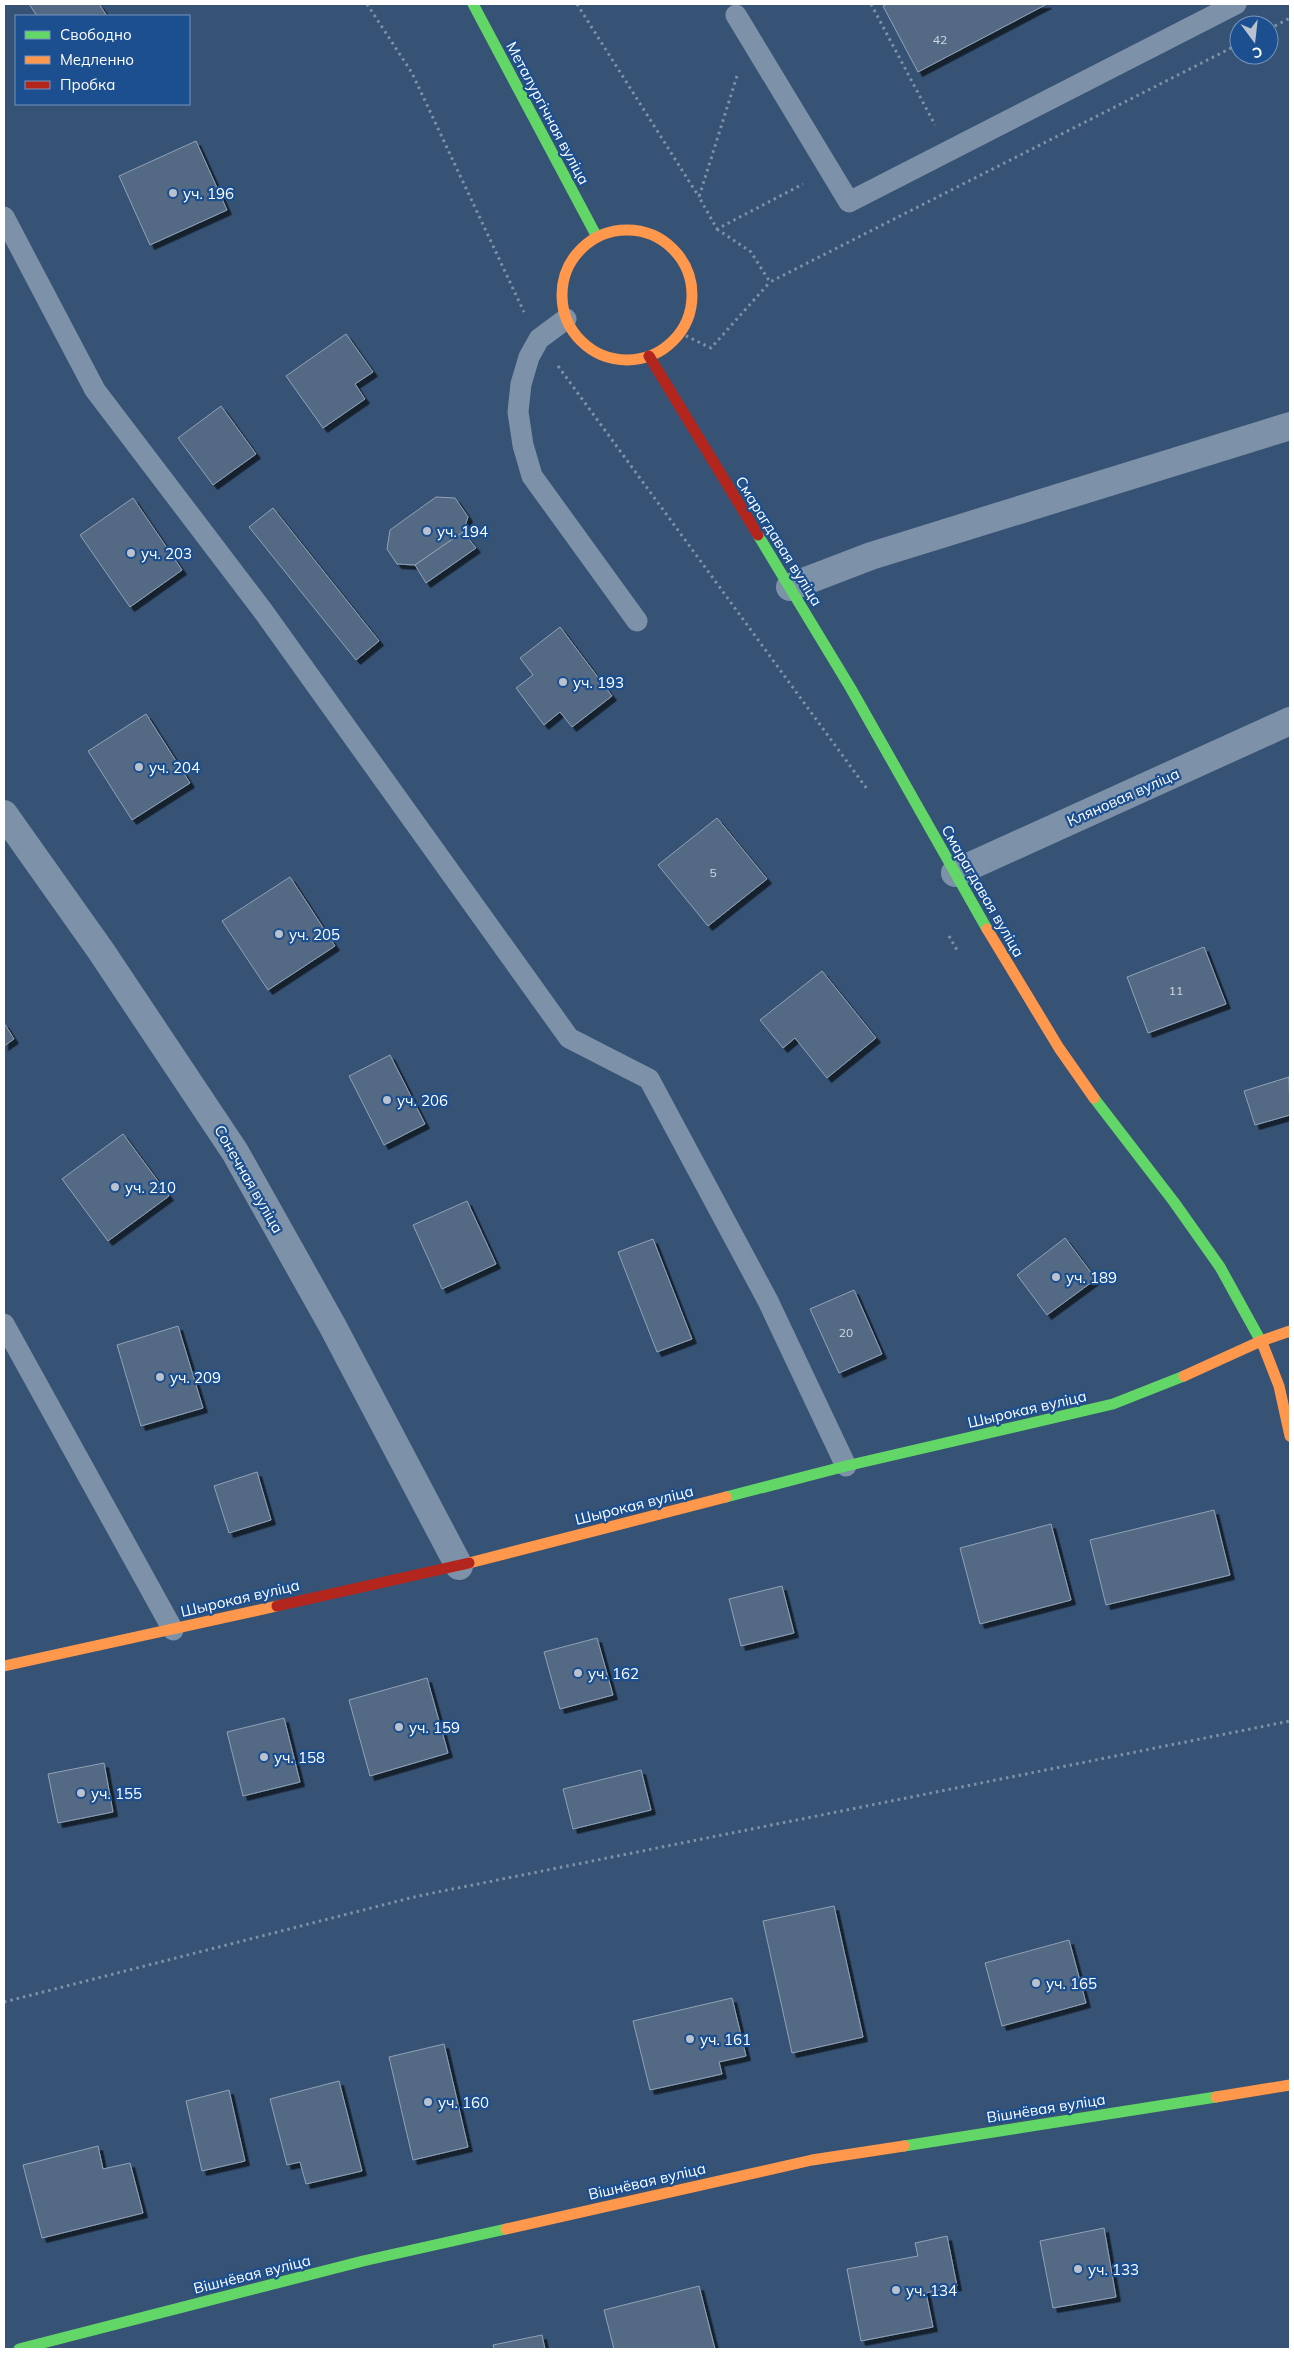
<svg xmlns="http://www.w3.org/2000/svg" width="1294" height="2353" viewBox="0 0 1294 2353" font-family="Mulish,sans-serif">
	<defs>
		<filter id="shadow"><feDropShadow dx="4.5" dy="4.5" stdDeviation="0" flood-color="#0009"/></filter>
	</defs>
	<rect width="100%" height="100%" fill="#365274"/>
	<g fill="#526984" stroke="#92a2b6" filter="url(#shadow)">
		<path d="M29 4H99L107 16H37Z"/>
		<path d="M888 4H1047L918 72 883 6Z"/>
		<path d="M196 141 227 210 150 245 119 176Z"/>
		<path d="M346 334 373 372 355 384 365 399 323 428 286 376Z"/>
		<path d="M221 406 256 454 213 485 178 438Z"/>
		<path d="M436 497 455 498 468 517 463 532 415 565 397 564 387 549 390 530Z"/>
		<path d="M133 498 182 570 130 607 80 535Z"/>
		<path d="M273 508 379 641 356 660 249 527Z"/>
		<path d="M463 532 476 548 426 583 415 565Z"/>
		<path d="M560 627 612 696 572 727 560 712 544 725 516 688 533 675 520 658Z"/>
		<path d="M146 714 190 783 132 820 88 751Z"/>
		<path d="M717 818 767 879 708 926 658 865Z"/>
		<path d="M290 877 335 946 268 990 222 921Z"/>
		<path d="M1204 947 1226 1004 1148 1033 1127 977Z"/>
		<path d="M822 971 876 1038 827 1078 795 1038 783 1048 760 1020Z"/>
		<path d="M4 1023 14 1039 4 1046Z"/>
		<path d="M390 1055 425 1124 384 1145 349 1076Z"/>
		<path d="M1289 1077 1290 1115 1255 1125 1244 1091Z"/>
		<path d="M123 1134 169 1196 108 1241 62 1179Z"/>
		<path d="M467 1201 496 1264 442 1289 413 1225Z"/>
		<path d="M1065 1238 1096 1279 1047 1315 1017 1275Z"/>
		<path d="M653 1239 692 1339 657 1352 618 1252Z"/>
		<path d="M854 1290 882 1354 839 1373 810 1309Z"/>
		<path d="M178 1326 203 1408 141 1426 117 1345Z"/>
		<path d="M257 1472 271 1520 229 1533 214 1486Z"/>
		<path d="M1214 1510 1230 1575 1106 1605 1090 1540Z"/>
		<path d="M1051 1524 1071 1600 980 1624 960 1548Z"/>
		<path d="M782 1586 794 1633 741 1646 729 1599Z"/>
		<path d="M597 1638 613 1695 560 1709 544 1652Z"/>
		<path d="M427 1678 448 1753 370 1776 349 1700Z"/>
		<path d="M284 1718 300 1782 243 1796 227 1732Z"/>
		<path d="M104 1763 113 1812 58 1823 48 1774Z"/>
		<path d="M641 1770 651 1810 573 1829 563 1789Z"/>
		<path d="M834 1906 863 2037 792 2053 763 1921Z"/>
		<path d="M1069 1940 1086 2003 1002 2026 985 1963Z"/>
		<path d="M732 1998 746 2056 719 2062 722 2074 650 2090 633 2021Z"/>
		<path d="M444 2044 468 2147 413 2160 389 2057Z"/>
		<path d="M339 2081 362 2171 306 2184 300 2162 287 2165 270 2099Z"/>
		<path d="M229 2090 245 2161 202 2171 186 2101Z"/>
		<path d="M98 2146 103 2169 130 2163 143 2213 42 2238 23 2165Z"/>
		<path d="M1104 2228 1116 2297 1053 2308 1040 2241Z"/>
		<path d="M947 2236 957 2286 926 2293 933 2327 861 2341 847 2269 918 2256 915 2243Z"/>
		<path d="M699 2286 715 2349H614L604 2310Z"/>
		<path d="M542 2335 545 2349H494L493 2345Z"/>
	</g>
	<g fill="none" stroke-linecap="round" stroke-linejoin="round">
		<g stroke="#7d92a8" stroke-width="3" stroke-dasharray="2.5 4" stroke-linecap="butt">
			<path d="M367 4 412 73 524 312"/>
			<path d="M577 4 699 197"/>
			<path d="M871 4 935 125"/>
			<path d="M1269 29 1290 18"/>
			<path d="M737 76 699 197 717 229 803 184"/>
			<path d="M717 229 751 252 770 282 1239 44"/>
			<path d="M680 333 711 348 770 282"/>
			<path d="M558 366 867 789"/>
			<path d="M949 936 957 950"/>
			<path d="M4 2002 418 1896 1290 1721"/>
		</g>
		<g stroke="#7d92a8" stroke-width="21">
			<path d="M736 15 849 202 1236 4"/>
			<path d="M4 217 95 390 263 611 569 1038 649 1079 768 1301 846 1466"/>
			<path d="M566 319 539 339 529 357 521 384 518 412 523 445 532 476 637 621"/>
			<path d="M4 1324 173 1630"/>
		</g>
		<g stroke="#7d92a8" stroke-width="28">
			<path d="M790 587 871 556 1290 426"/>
			<path d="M4 814 101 951 235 1152 332 1325 459 1566"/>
			<path d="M955 873 1290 721"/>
		</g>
		<g stroke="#63d668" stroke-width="11">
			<path d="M473 4 597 237"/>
			<path d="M758 535 850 687 987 929"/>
			<path d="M1094 1098 1174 1202 1220 1267 1263 1345"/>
			<path d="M726 1497 846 1466 1113 1404 1184 1376"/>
			<path d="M904 2146 1216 2097"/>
			<path d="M19 2349 363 2261 506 2229"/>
		</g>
		<g stroke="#ff974d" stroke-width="11">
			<circle cx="627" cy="295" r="65"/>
			<path d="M987 929 1059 1048 1094 1098"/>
			<path d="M1263 1345 1279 1386 1290 1436"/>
			<path d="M1184 1376 1261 1341 1290 1331"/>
			<path d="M469 1563 726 1497"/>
			<path d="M4 1666 277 1606"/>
			<path d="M1216 2097 1290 2085"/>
			<path d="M506 2229 812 2160 904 2146"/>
		</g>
		<g stroke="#b3261e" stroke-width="11">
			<path d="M649 356 758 535"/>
			<path d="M277 1606 469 1563"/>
		</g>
	</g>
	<g fill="#b9c2ce" stroke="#1b4f8f" stroke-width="2">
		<circle cx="173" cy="193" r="5"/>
		<circle cx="427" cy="531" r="5"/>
		<circle cx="131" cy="553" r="5"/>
		<circle cx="563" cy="682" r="5"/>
		<circle cx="139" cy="767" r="5"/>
		<circle cx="279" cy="934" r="5"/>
		<circle cx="387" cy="1100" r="5"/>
		<circle cx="115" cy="1187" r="5"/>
		<circle cx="1056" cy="1277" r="5"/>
		<circle cx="160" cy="1377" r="5"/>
		<circle cx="578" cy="1673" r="5"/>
		<circle cx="399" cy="1727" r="5"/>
		<circle cx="264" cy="1757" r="5"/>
		<circle cx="81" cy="1793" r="5"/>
		<circle cx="1036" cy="1983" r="5"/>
		<circle cx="690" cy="2039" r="5"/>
		<circle cx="428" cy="2102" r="5"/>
		<circle cx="1078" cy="2269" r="5"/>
		<circle cx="896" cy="2290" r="5"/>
	</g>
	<g text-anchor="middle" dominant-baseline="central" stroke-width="4.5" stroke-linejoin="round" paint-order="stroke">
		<g font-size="12" fill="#d4dae0">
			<text x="940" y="39">42</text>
			<text x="713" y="872">5</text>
			<text x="1176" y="990">11</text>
			<text x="846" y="1332">20</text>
		</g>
		<g font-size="15" fill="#fff" stroke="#1b4f8f">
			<text transform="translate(548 113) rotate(62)">Металургічная вуліца</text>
			<text transform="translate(779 541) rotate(58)">Смарагдавая вуліца</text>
			<text transform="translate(1123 797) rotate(-24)">Кляновая вуліца</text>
			<text transform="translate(983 891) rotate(60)">Смарагдавая вуліца</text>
			<text transform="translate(249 1179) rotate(60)">Сонечная вуліца</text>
			<text transform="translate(1027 1409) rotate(-13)">Шырокая вуліца</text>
			<text transform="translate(634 1505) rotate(-14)">Шырокая вуліца</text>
			<text transform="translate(240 1598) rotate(-13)">Шырокая вуліца</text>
			<text transform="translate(1046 2108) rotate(-9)">Вішнёвая вуліца</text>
			<text transform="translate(647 2181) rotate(-13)">Вішнёвая вуліца</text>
			<text transform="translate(252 2274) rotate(-14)">Вішнёвая вуліца</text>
		</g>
		<g font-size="15" fill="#fff" stroke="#1b4f8f" text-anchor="start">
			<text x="183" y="193">уч. 196</text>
			<text x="437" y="531">уч. 194</text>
			<text x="141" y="553">уч. 203</text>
			<text x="573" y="682">уч. 193</text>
			<text x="149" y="767">уч. 204</text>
			<text x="289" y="934">уч. 205</text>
			<text x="397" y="1100">уч. 206</text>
			<text x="125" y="1187">уч. 210</text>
			<text x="1066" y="1277">уч. 189</text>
			<text x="170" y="1377">уч. 209</text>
			<text x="588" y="1673">уч. 162</text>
			<text x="409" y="1727">уч. 159</text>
			<text x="274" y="1757">уч. 158</text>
			<text x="91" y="1793">уч. 155</text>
			<text x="1046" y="1983">уч. 165</text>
			<text x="700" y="2039">уч. 161</text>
			<text x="438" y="2102">уч. 160</text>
			<text x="1088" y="2269">уч. 133</text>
			<text x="906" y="2290">уч. 134</text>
		</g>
	</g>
	<rect width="1294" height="2353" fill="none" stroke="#ffffff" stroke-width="10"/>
	<rect x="15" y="15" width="175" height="90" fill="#1b4f8f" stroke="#7695bc"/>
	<rect x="25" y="31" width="25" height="8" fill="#63d668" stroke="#7695bc"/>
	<text x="60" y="40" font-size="15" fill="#ffffff">Свободно</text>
	<rect x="25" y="56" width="25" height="8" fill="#ff974d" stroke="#7695bc"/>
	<text x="60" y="65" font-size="15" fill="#ffffff">Медленно</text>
	<rect x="25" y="81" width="25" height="8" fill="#b3261e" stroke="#7695bc"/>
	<text x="60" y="90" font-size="15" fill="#ffffff">Пробка</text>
	<g transform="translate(1254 40) rotate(165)"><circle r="24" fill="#1b4f8f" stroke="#7695bc"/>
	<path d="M0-4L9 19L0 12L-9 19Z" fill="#b9c2ce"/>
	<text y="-8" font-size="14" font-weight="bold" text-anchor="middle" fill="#ffffff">С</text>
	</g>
</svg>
